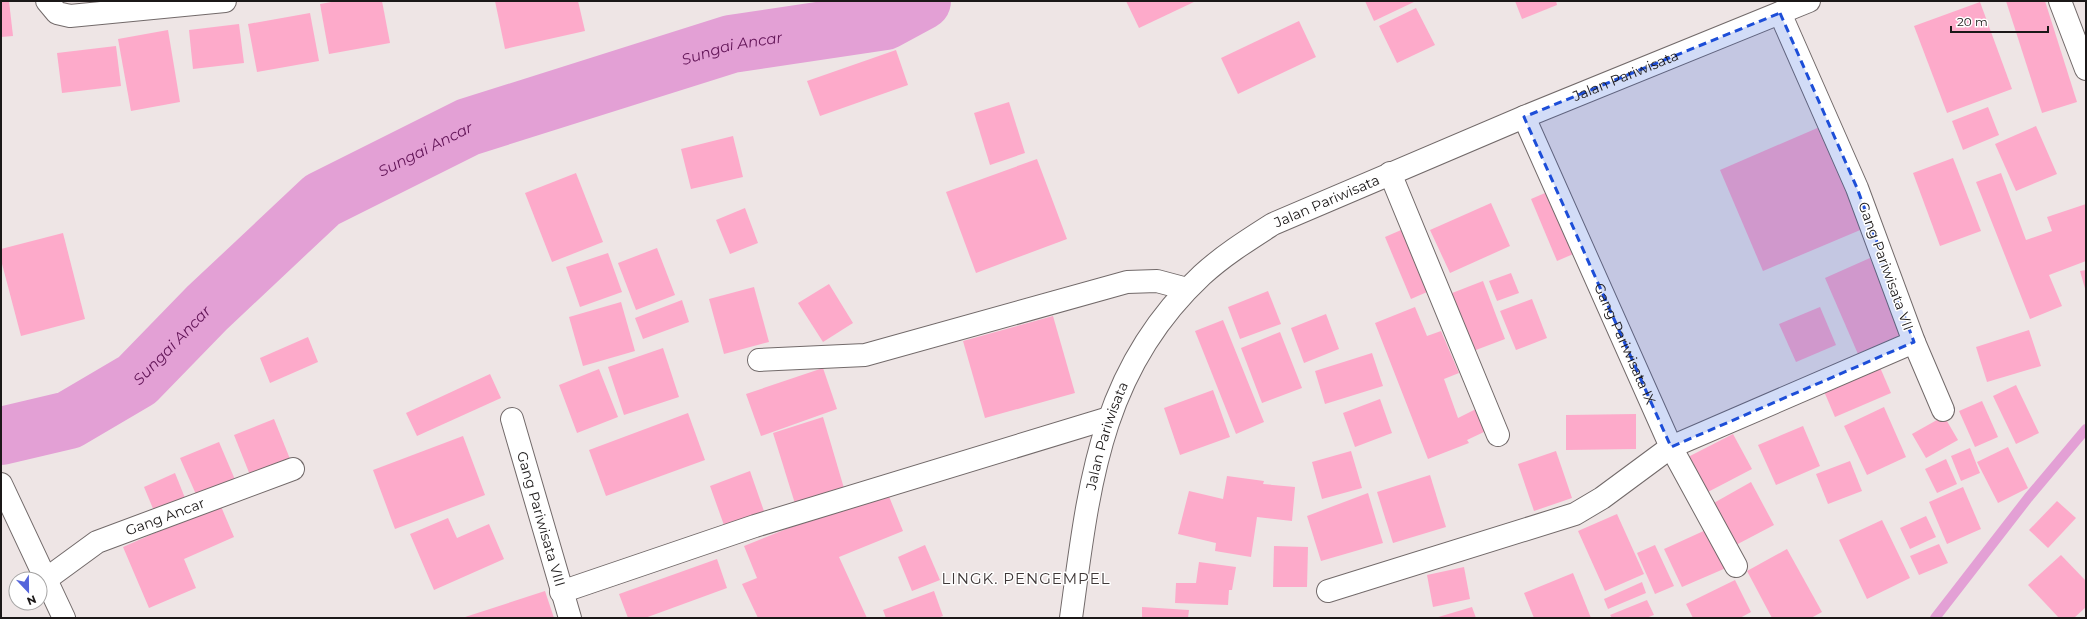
<svg xmlns="http://www.w3.org/2000/svg" width="2087" height="619" viewBox="0 0 2087 619" font-family="Montserrat,sans-serif">
	<rect width="100%" height="100%" fill="#eee5e5"/>
	<g fill="none" stroke-linecap="round" stroke-linejoin="round">
		<path stroke="#e3a0d5" stroke-width="10" d="M1935 618 2028 498 2086 429"/>
		<path stroke="#e3a0d5" stroke-width="58" id="s1" d="M1 436 69 420 137 380 207 308 322 200 468 127 731 44 885 21 922 1"/>
	</g>
	<g fill="#fdaaca">
		<path d="M1 1H9L13 36 1 37Z"/>
		<path d="M337 1H382L390 43 329 54 320 4Z"/>
		<path d="M495 1H578L585 31 505 49Z"/>
		<path d="M1126 1H1196L1139 28Z"/>
		<path d="M1365 1H1416L1374 21Z"/>
		<path d="M1515 1H1556L1557 5 1522 19Z"/>
		<path d="M2006 1H2045L2077 102 2042 113Z"/>
		<path d="M1980 2 2012 89 1947 113 1914 26Z"/>
		<path d="M1416 8 1435 45 1397 63 1379 26Z"/>
		<path d="M310 13 319 61 257 72 248 24Z"/>
		<path d="M1299 21 1316 57 1238 94 1221 58Z"/>
		<path d="M239 24 244 63 193 69 189 30Z"/>
		<path d="M168 30 180 102 131 111 118 39Z"/>
		<path d="M116 46 121 86 62 93 57 53Z"/>
		<path d="M896 50 908 85 820 116 807 81Z"/>
		<path d="M1009 102 1025 153 990 165 974 113Z"/>
		<path d="M1988 107 1999 135 1963 150 1952 121Z"/>
		<path d="M1822 126 1865 228 1763 271 1720 170Z"/>
		<path d="M2036 126 2057 174 2016 191 1995 144Z"/>
		<path d="M733 136 743 177 691 189 681 149Z"/>
		<path d="M1953 158 1981 231 1940 246 1913 173Z"/>
		<path d="M1037 159 1067 239 976 273 946 192Z"/>
		<path d="M576 173 603 242 552 262 525 193Z"/>
		<path d="M2001 173 2026 240 2052 231 2047 217 2086 204V261L2049 275 2062 306 2030 319 1976 182Z"/>
		<path d="M1552 190 1578 252 1557 261 1531 199Z"/>
		<path d="M1491 203 1510 246 1450 273 1430 230Z"/>
		<path d="M745 208 758 243 730 254 716 220Z"/>
		<path d="M1408 227 1434 289 1411 299 1385 237Z"/>
		<path d="M63 233 85 319 21 336 1 260V249Z"/>
		<path d="M657 248 675 295 636 310 618 263Z"/>
		<path d="M608 253 622 292 580 307 566 267Z"/>
		<path d="M1870 258 1903 334 1858 354 1825 278Z"/>
		<path d="M2086 270V292L2080 271Z"/>
		<path d="M1511 273 1519 293 1497 301 1489 281Z"/>
		<path d="M1483 281 1505 339 1468 353 1447 295Z"/>
		<path d="M829 284 853 323 823 342 798 303Z"/>
		<path d="M754 287 769 342 724 354 709 299Z"/>
		<path d="M1268 291 1281 324 1240 339 1228 307Z"/>
		<path d="M1532 299 1547 338 1516 350 1500 311Z"/>
		<path d="M682 300 689 322 643 339 635 318Z"/>
		<path d="M621 302 635 351 583 366 569 317Z"/>
		<path d="M1415 307 1427 336 1441 331 1459 373 1444 379 1458 418 1476 409 1486 431 1467 440 1469 443 1428 459 1375 323Z"/>
		<path d="M1820 307 1836 345 1796 362 1779 324Z"/>
		<path d="M1326 314 1339 349 1304 363 1291 328Z"/>
		<path d="M1053 316 1075 393 985 418 963 341Z"/>
		<path d="M1223 320 1264 422 1236 434 1195 331Z"/>
		<path d="M2029 330 2041 366 1987 382 1976 347Z"/>
		<path d="M1280 332 1302 388 1262 403 1241 348Z"/>
		<path d="M308 337 318 362 270 383 260 358Z"/>
		<path d="M663 348 679 397 624 415 608 367Z"/>
		<path d="M1372 353 1383 386 1325 404 1315 371Z"/>
		<path d="M1879 365 1891 393 1835 417 1823 389Z"/>
		<path d="M823 368 837 409 761 436 746 394Z"/>
		<path d="M599 369 618 417 577 433 559 385Z"/>
		<path d="M490 374 501 398 417 436 406 413Z"/>
		<path d="M2016 385 2039 433 2016 444 1993 396Z"/>
		<path d="M1213 390 1230 437 1180 455 1164 408Z"/>
		<path d="M1380 399 1392 433 1355 447 1343 413Z"/>
		<path d="M1982 401 1998 437 1975 447 1959 411Z"/>
		<path d="M1884 407 1906 457 1867 475 1844 426Z"/>
		<path d="M688 413 705 460 606 496 589 450Z"/>
		<path d="M1636 414V449L1566 450V415Z"/>
		<path d="M1944 416 1958 440 1926 458 1912 434Z"/>
		<path d="M823 417 846 495 797 510 773 433Z"/>
		<path d="M274 419 290 459 250 475 234 435Z"/>
		<path d="M1803 426 1820 466 1776 485 1758 445Z"/>
		<path d="M1733 434 1752 469 1706 493 1688 457Z"/>
		<path d="M463 436 485 495 395 529 373 470Z"/>
		<path d="M219 442 236 482 198 499 180 458Z"/>
		<path d="M2008 447 2028 488 1998 503 1977 462Z"/>
		<path d="M1970 448 1980 473 1961 481 1951 456Z"/>
		<path d="M1351 451 1362 488 1322 499 1312 462Z"/>
		<path d="M1556 451 1572 498 1534 511 1518 464Z"/>
		<path d="M1946 459 1957 484 1937 493 1925 469Z"/>
		<path d="M1850 461 1862 491 1828 504 1816 474Z"/>
		<path d="M750 471 765 514 725 528 710 486Z"/>
		<path d="M175 473 185 498 154 511 144 487Z"/>
		<path d="M1430 475 1446 527 1393 543 1377 492Z"/>
		<path d="M1227 476 1264 481 1263 484 1295 487 1292 521 1257 517 1251 557 1215 551 1216 543 1178 534 1189 491 1223 499Z"/>
		<path d="M1751 482 1774 525 1734 546 1712 504Z"/>
		<path d="M1963 487 1981 529 1947 544 1929 502Z"/>
		<path d="M886 489 903 531 839 557 867 618H758L742 584 757 578 744 546Z"/>
		<path d="M1368 493 1383 543 1321 561 1307 516Z"/>
		<path d="M2057 501 2076 518 2048 548 2029 530Z"/>
		<path d="M220 504 234 537 184 559 196 588 149 608 123 547Z"/>
		<path d="M1617 514 1644 574 1605 591 1578 531Z"/>
		<path d="M1926 516 1936 537 1910 549 1900 528Z"/>
		<path d="M448 518 457 538 489 524 504 559 434 590 410 534Z"/>
		<path d="M1882 520 1910 578 1867 599 1839 540Z"/>
		<path d="M1708 529 1726 568 1682 587 1664 549Z"/>
		<path d="M1939 544 1948 563 1919 575 1910 556Z"/>
		<path d="M925 545 940 580 912 591 898 557Z"/>
		<path d="M1655 545 1674 586 1655 594 1637 553Z"/>
		<path d="M1274 546 1308 547 1307 587H1273Z"/>
		<path d="M1787 549 1822 612 1811 618H1772L1747 571Z"/>
		<path d="M2061 555 2086 581V607L2074 618H2059L2028 585Z"/>
		<path d="M717 559 727 588 645 618H628L619 594Z"/>
		<path d="M1199 562 1236 567 1232 590H1229L1228 605 1175 603 1176 583H1196Z"/>
		<path d="M1464 567 1470 599 1433 607 1427 575Z"/>
		<path d="M1573 573 1591 618H1534L1524 593Z"/>
		<path d="M1735 580 1751 612 1740 618H1693L1686 604Z"/>
		<path d="M1642 582 1646 593 1608 609 1604 599Z"/>
		<path d="M545 591 554 618H462Z"/>
		<path d="M934 591 943 616 937 618H886L883 610Z"/>
		<path d="M1647 600 1654 615 1646 618H1612L1610 615Z"/>
		<path d="M1142 607 1189 610 1188 618H1142Z"/>
		<path d="M1472 607 1476 618H1435Z"/>
	</g>
	<g fill="none" stroke-linecap="round" stroke-linejoin="round">
		<defs>
			<g id="minor">
				<path d="M47 1 57 13 70 16 225 1"/>
				<path d="M2060 1 2086 69"/>
				<path id="s2" d="M1524 117 1671 447 1736 566"/>
				<path d="M1390 173 1498 435"/>
				<path d="M1914 342 1943 410"/>
				<path d="M759 360 865 355 1127 282 1157 281 1187 289"/>
				<path id="s3" d="M512 419 570 618"/>
				<path id="s4" d="M45 580 97 542 293 469"/>
				<path d="M1328 591 1575 514 1602 498 1671 447 1914 342 1857 188 1780 13"/>
				<path d="M561 592 755 526 1109 418"/>
			</g>
			<g id="tertiary">
				<path id="s5" d="M1071 618C1089 487 1099 371 1202 275 1224 255 1248 240 1273 224L1524 117 1809 1"/>
			</g>
			<path id="secondary" d="M1 484 64 618"/>
		</defs>
		<use href="#minor" stroke="#726a6a" stroke-width="24"/>
		<use href="#tertiary" stroke="#726a6a" stroke-width="24"/>
		<use href="#secondary" stroke="#726a6a" stroke-width="24"/>
		<use href="#minor" stroke="#fff" stroke-width="22"/>
		<use href="#tertiary" stroke="#fff" stroke-width="22"/>
		<use href="#secondary" stroke="#fff" stroke-width="22"/>
	</g>
	<path fill="#1d4ed8" fill-opacity="0.2" stroke="#1d4ed8" stroke-width="3" stroke-dasharray="8 5" stroke-linejoin="round" d="M1780 13 1857 188 1914 342 1671 447 1524 117Z"/>
	<g text-anchor="middle" dominant-baseline="central" stroke-width="3" stroke-linejoin="round" paint-order="stroke">
		<g font-size="14" fill="#1b1818" stroke="#fff">
			<text stroke="none"><textPath href="#s5" startOffset="846">Jalan Pariwisata</textPath></text>
			<text stroke="none"><textPath href="#s5" startOffset="522">Jalan Pariwisata</textPath></text>
			<text transform="translate(1886 266) rotate(70)">Gang Pariwisata VII</text>
			<text stroke="none"><textPath href="#s2" startOffset="248">Gang Pariwisata IX</textPath></text>
			<text stroke="none"><textPath href="#s5" startOffset="186">Jalan Pariwisata</textPath></text>
			<text stroke="none"><textPath href="#s4" startOffset="137">Gang Ancar</textPath></text>
			<text stroke="none"><textPath href="#s3" startOffset="104">Gang Pariwisata VIII</textPath></text>
		</g>
		<g font-size="15" font-style="italic" fill="#611356" stroke="#fff">
			<text stroke="none"><textPath href="#s1" startOffset="846">Sungai Ancar</textPath></text>
			<text stroke="none"><textPath href="#s1" startOffset="522">Sungai Ancar</textPath></text>
			<text stroke="none"><textPath href="#s1" startOffset="198">Sungai Ancar</textPath></text>
		</g>
		<g font-size="15" letter-spacing="1" fill="#3e3737" stroke="#fff">
			<text x="1026" y="578">LINGK. PENGEMPEL</text>
		</g>
	</g>
	<rect width="2087" height="619" fill="none" stroke="#1b1818" stroke-width="4"/>
	<g transform="translate(28 591) rotate(158)"><circle r="19" fill="#ffffff" stroke="#a4a3a3"/>
	<path d="M0-3L7 15L0 10L-7 15Z" fill="#5565db"/>
	<text y="-6" font-size="11" font-weight="bold" text-anchor="middle" fill="#1b1818">N</text>
	</g>
	<path d="M1951 26v6h97v-6" fill="none" stroke="#1b1818" stroke-width="2"/>
	<text x="1957" y="26" font-size="12" fill="#1b1818" stroke="#ffffff" stroke-width="3" paint-order="stroke">20 m</text>
</svg>
